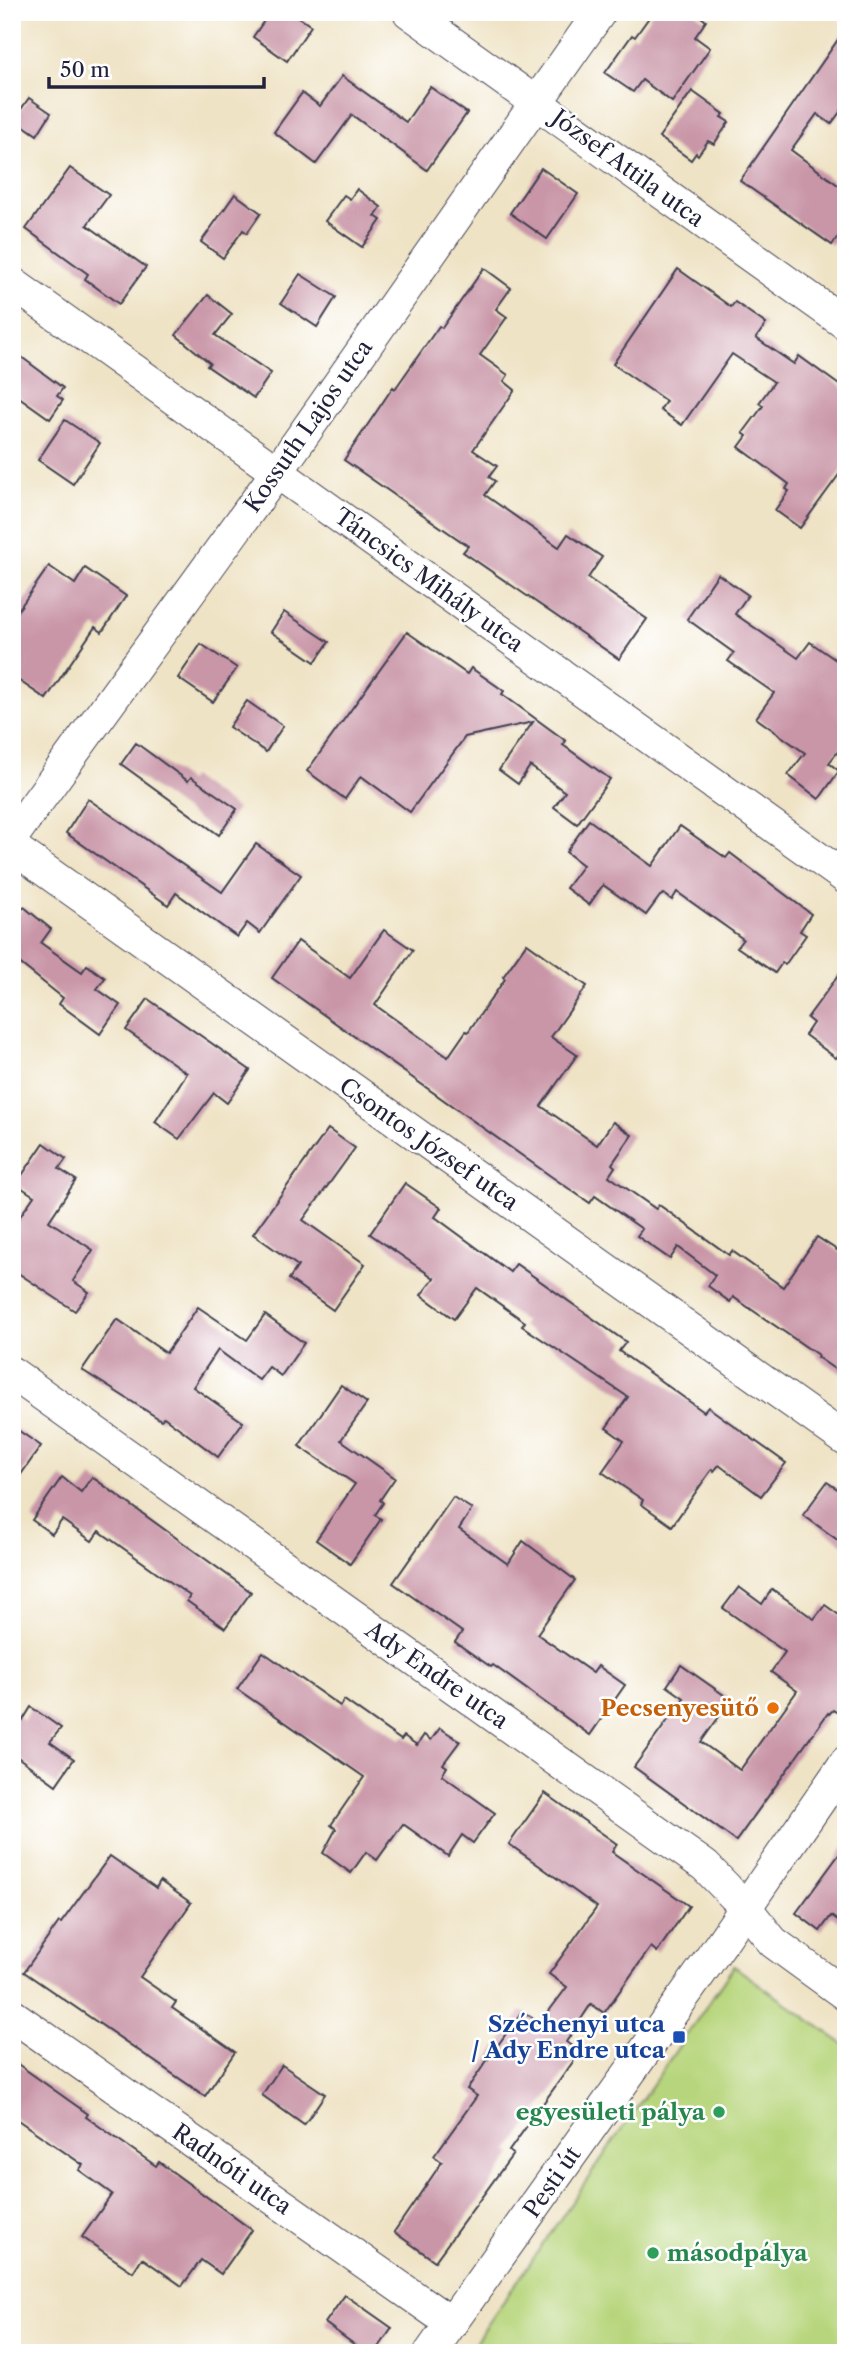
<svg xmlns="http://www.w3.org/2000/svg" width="858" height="2365" viewBox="0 0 858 2365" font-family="'Libre Caslon Text',serif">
	<rect width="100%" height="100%" fill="#fff"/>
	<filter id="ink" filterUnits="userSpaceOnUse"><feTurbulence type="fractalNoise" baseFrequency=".0143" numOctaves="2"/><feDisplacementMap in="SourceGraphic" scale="14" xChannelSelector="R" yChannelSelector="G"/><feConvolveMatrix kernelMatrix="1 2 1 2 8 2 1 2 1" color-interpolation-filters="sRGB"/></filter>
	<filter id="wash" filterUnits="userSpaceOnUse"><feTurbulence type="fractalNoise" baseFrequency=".00686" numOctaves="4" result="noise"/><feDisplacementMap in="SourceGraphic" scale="28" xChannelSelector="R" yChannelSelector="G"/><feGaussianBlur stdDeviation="1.57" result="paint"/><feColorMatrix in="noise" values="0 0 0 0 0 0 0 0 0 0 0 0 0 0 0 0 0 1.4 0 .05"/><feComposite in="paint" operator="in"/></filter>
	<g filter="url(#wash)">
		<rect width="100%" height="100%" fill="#efe3c5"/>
		<path fill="#b7d57c" stroke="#6c7c5c" stroke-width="2" d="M734 1966 846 2046V2353H468Z"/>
		<g id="blocks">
			<g fill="#c996a8">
				<path d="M270 12H291L311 26 287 61 253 37Z"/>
				<path d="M653 12H695L706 21 695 37 710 48 672 102 642 80 633 92 605 73 632 35 635 37Z"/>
				<path d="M846 28V104L831 124 817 114 791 150 846 191V226L832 245 740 181Z"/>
				<path d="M342 76 406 122 430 87 467 113 427 170 352 115 316 164 274 132 302 93 320 106Z"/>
				<path d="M692 91 724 114 721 117 729 122 714 144 708 141 698 155 696 153 691 160 659 137Z"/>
				<path d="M29 98 51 113 37 135 14 119Z"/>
				<path d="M70 168 109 195 87 225 146 267 119 304 85 279 88 274 26 229Z"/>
				<path d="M541 168 578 194 547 239 510 213Z"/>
				<path d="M357 189 381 207 375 216 381 220 362 247 325 221 344 195 350 199Z"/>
				<path d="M235 194 261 213 247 233 243 230 223 258 201 242Z"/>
				<path d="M484 268 511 288 496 309 507 317 480 355 508 375 504 381 515 390 473 450 497 466 489 477 495 481 485 495 559 547 568 534 602 557 588 578 647 619 619 659 463 552 468 546 344 460 393 387 395 389 439 326 442 328Z"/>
				<path d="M678 269 731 307 735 302 766 324 756 338 794 364 799 356 846 390V465L800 528 775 510 789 491 786 489 789 484 739 447 747 436 743 433 763 406 759 403 774 382 732 354 682 425 660 410 666 401 613 364Z"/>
				<path d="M300 274 336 297 317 327 281 303Z"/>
				<path d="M208 295 232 314 215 335 271 373 254 398 207 366 210 363 176 335Z"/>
				<path d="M12 350 63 388 57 396 63 400 50 419 12 392Z"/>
				<path d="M65 420 100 443 73 484 38 460Z"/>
				<path d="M49 566 75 584 85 568 126 596 102 632 95 627 46 699 12 676V619Z"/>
				<path d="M718 574 748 595 735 614 798 658 810 642 846 667V741L829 763 839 771 819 799 788 775 805 753 756 718 774 693 728 661 734 653 687 619Z"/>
				<path d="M284 612 329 642 315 662 271 632Z"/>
				<path d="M407 632 467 674 471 668 504 691 502 694 566 741 563 745 610 779 577 824 554 807 565 792 530 766 518 784 499 770 533 722 465 737 410 812 361 776 345 799 307 771Z"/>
				<path d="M201 644 237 668 213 702 178 678Z"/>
				<path d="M247 701 283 726 266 752 229 727Z"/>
				<path d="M136 743 188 781 191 777 237 809 219 835 121 764Z"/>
				<path d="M88 799 222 892 256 844 301 875 260 933 247 923 237 937 176 893 168 905 66 833Z"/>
				<path d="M589 820 652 866 680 826 726 858 730 853 811 914 800 931 806 935 785 965 782 963 775 973 737 947 743 939 677 892 672 900 664 894 660 896 646 915 603 885 589 905 566 888 583 865 566 852Z"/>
				<path d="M24 907 51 929 41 943 82 972 87 965 105 978 97 989 120 1005 100 1034 59 1004 63 998 12 957V922Z"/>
				<path d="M384 930 413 950 375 1005 448 1057 466 1031 468 1032 505 979 503 977 527 943 587 986 551 1037 577 1055 541 1106 597 1145 613 1122 632 1135 612 1164 615 1167 609 1176 656 1209 659 1205 729 1255 732 1251 783 1287 817 1237 846 1256V1377L817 1357 818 1355 733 1297 730 1302 708 1286 715 1275 678 1247 670 1259 637 1236 642 1229 595 1196 590 1203 552 1177 272 978 298 941 350 978Z"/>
				<path d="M846 965V1045L836 1058 805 1035 813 1023 807 1018Z"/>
				<path d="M148 999 250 1070 227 1103 214 1093 179 1139 155 1122 187 1073 126 1030Z"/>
				<path d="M328 1129 355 1148 303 1220 365 1264 333 1310 289 1279 298 1266 253 1234Z"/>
				<path d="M44 1143 66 1159 59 1169 76 1180 49 1221 93 1250 73 1281 89 1292 75 1311 12 1269V1228L34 1196 16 1184Z"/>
				<path d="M405 1183 441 1208 435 1217 510 1272 516 1264 626 1342 619 1351 704 1412 708 1407 786 1463 761 1496 719 1465 714 1471 712 1469 672 1526 641 1504 643 1500 602 1472 624 1441 606 1428 628 1397 522 1326 525 1322 477 1288 454 1319 421 1295 434 1278 370 1234Z"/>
				<path d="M198 1307 247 1340 265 1315 304 1343 281 1376 269 1367 259 1380 218 1350 193 1387 243 1422 218 1457 164 1417 161 1420 82 1370 117 1319 166 1353Z"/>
				<path d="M341 1385 367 1403 341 1440 395 1478 380 1500 383 1503 375 1515 381 1519 350 1564 316 1540 355 1484 299 1446Z"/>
				<path d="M12 1426 41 1446 12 1487Z"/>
				<path d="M62 1477 81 1492 92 1477 251 1592 225 1628 187 1601 190 1596 99 1531 92 1541 62 1520 52 1534 32 1520Z"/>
				<path d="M827 1482 846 1495V1546L803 1515Z"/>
				<path d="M453 1497 472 1509 459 1529 508 1564 523 1541 575 1580 537 1634 593 1673 598 1666 625 1685 590 1735 493 1665 491 1667 455 1642 462 1632 393 1583Z"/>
				<path d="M739 1587 762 1604 772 1589 814 1619 825 1605 846 1620V1698L836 1712 833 1710 829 1714 828 1713 736 1841 634 1767 684 1698 667 1686 681 1665 731 1700 701 1742 740 1770 797 1691 771 1672 785 1652 723 1608Z"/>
				<path d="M263 1652 340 1706 344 1700 401 1740 404 1736 417 1745 424 1735 431 1740 440 1728 460 1741 443 1764 447 1767 442 1775 495 1813 473 1843 462 1835 448 1856 403 1824 377 1860 366 1852 351 1873 323 1853 336 1829 331 1825 364 1777 237 1689Z"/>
				<path d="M31 1707 61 1728 50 1742 74 1759 56 1785 12 1753V1712L23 1720Z"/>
				<path d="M545 1793 617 1844 612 1852 689 1906 657 1952 651 1947 604 2013 591 2004 566 2042 580 2052 509 2151 513 2154 435 2261 394 2232 442 2162 434 2156 477 2096 467 2089 522 2011 540 2023 567 1987 549 1974 597 1907 509 1844Z"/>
				<path d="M846 1845V1927L831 1916 820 1931 796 1913Z"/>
				<path d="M110 1856 156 1888 160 1881 191 1903 140 1977 176 2002 172 2008 235 2052 205 2096 24 1972 59 1922 61 1923Z"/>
				<path d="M12 2060 88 2114 86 2117 156 2166 159 2162 252 2230 221 2274 201 2260 182 2286 142 2258 133 2272 82 2237 112 2194 79 2170 83 2165 12 2116Z"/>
				<path d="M282 2065 325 2094 304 2125 262 2095Z"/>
				<path d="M345 2295 392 2328 375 2353H366L325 2323Z"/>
			</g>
		</g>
	</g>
	<g filter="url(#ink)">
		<use href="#blocks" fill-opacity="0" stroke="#413f50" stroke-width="2"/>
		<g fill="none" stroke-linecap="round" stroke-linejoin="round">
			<defs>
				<g id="minor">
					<path d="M409 12 846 324"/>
					<path d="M12 283 846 878"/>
					<path d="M12 837 277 472 600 12"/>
					<path d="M12 847 846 1440"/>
					<path d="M12 1373 705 1866 745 1907 773 1942 846 1995"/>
					<path d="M12 2015 451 2323"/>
					<path d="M430 2353 706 1965 846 1762"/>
				</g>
			</defs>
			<use href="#minor" stroke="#413f50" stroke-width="34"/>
			<use href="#minor" stroke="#fff" stroke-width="32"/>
		</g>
	</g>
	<circle fill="#e8710a" stroke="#fff" stroke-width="2.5" cx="773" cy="1708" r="7"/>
	<rect fill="#1a4fb4" stroke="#fff" stroke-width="2.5" x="672" y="2030" width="14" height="14" rx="3.5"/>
	<g fill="#2e9e5b" stroke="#fff" stroke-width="2.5">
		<circle cx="719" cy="2112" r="7"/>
		<circle cx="653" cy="2253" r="7"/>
	</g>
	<g text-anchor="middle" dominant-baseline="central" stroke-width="5" stroke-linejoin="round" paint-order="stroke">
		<g font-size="23" fill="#22223b" stroke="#fff">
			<text transform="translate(628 168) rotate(36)">József Attila utca</text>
			<text transform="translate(308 426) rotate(-55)">Kossuth Lajos utca</text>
			<text transform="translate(429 580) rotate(36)">Táncsics Mihály utca</text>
			<text transform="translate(429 1144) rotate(35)">Csontos József utca</text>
			<text transform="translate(437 1675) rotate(35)">Ady Endre utca</text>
			<text transform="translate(232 2169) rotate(35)">Radnóti utca</text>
			<text transform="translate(552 2182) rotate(-55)">Pesti út</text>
		</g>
		<g font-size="23" font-weight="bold" fill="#c56008" stroke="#fff" text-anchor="end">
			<text x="759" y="1708">Pecsenyesütő</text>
		</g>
		<g font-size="23" font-weight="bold" fill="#164399" stroke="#fff" text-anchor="end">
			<text x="665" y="2024">Széchenyi utca<tspan x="665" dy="26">/ Ady Endre utca</tspan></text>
		</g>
		<g font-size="23" font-weight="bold" fill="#27864d" stroke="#fff" text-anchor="end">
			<text x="705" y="2112">egyesületi pálya</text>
			<text x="667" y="2253" text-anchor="start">másodpálya</text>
		</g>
	</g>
	<rect width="858" height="2365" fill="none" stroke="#fff" stroke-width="42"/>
	<path d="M49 77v10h215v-10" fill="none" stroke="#22223b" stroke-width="3.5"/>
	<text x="60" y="77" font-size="21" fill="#22223b" stroke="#ffffff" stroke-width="5" paint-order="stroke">50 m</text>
</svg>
